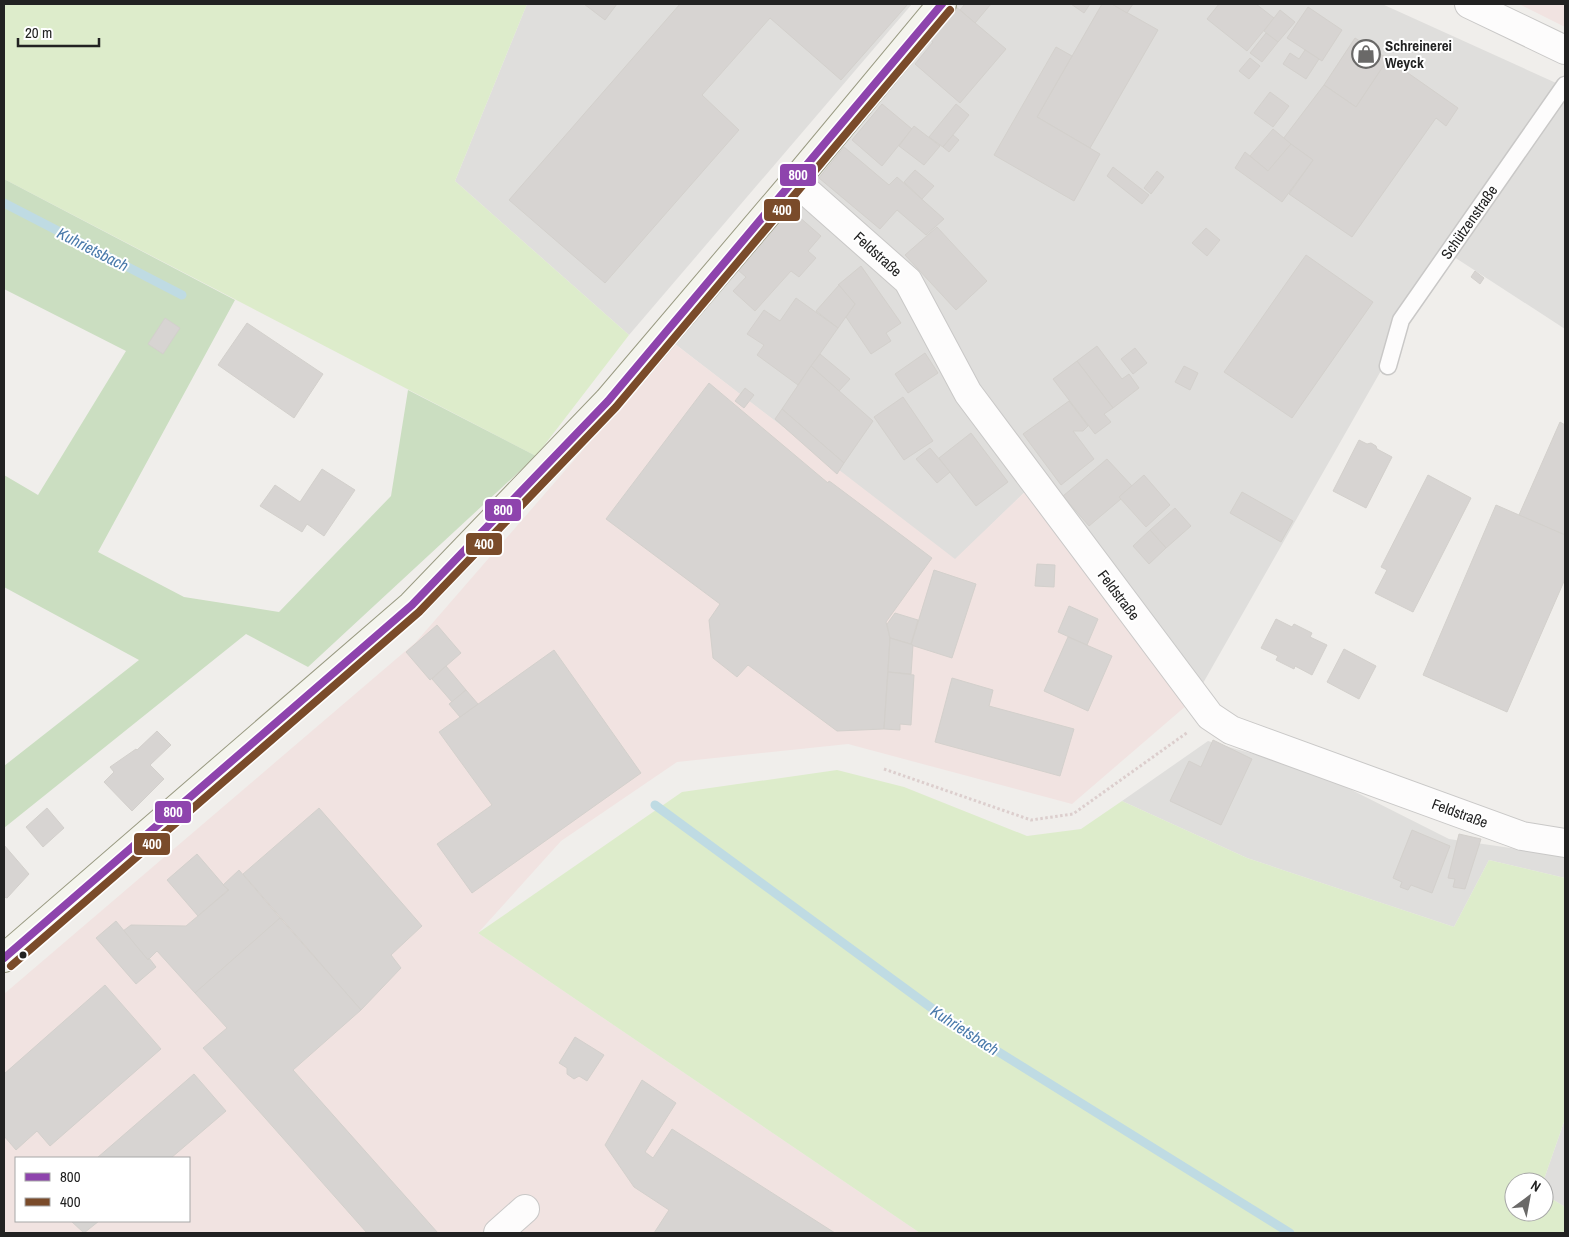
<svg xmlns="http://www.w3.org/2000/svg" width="1569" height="1237" viewBox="0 0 1569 1237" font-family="'Archivo Narrow',sans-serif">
	<rect width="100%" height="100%" fill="#f0eeeb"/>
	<g fill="#dfdedc">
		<path d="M527 4H912L629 335 455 181Z"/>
		<path d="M951 4H1382L1565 87V329L1448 253 1194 699 1032 485 955 560 675 344Z"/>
		<path d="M1208 741 1316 772 1449 839 1565 856V878L1489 860 1454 927 1247 858 1122 801Z"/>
		<path d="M1565 1119V1207L1544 1194 1543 1182Z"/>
	</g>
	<g fill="#f1e3e1" fill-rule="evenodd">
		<path d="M1519 4H1565V27Z"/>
		<path d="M675 344 955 559 1032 485 1194 699 1072 804 848 744 677 762 561 841 478 933 920 1233H4V994L416 642ZM16 1158H189V1221H16Z"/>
	</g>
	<g fill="#ddeccb">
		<path d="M4 4H527L455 181 629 335 536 456 4 179Z"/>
		<path d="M837 770 904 787 1027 836 1081 829 1122 801 1247 858 1454 927 1489 860 1565 878V1119L1543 1182H1514V1212H1544V1194L1565 1207V1233H920L478 933 682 792Z"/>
	</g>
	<path fill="#cbdec1" d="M4 179 235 300 98 552 184 597 279 612 391 496 408 390 536 456 308 667 246 634 4 828V766L139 660 4 587V475L38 495 126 351 4 289Z"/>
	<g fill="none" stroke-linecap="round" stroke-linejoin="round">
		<g stroke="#bfdbe3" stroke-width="9">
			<path d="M4 203 182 295"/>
			<path d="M655 805 952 1023 1290 1233"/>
		</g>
	</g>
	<g fill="#d7d4d2" stroke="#d3d0cc">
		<path d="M584 4H617L605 20Z"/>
		<path d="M680 4H908L841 80 770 18 702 95 739 130 605 283 509 200Z"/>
		<path d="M965 4H991L975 23 960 10Z"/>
		<path d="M1071 4H1090L1084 13Z"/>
		<path d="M1102 4H1112L1158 30 1090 148 1037 117Z"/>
		<path d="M1112 4H1133L1127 13Z"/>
		<path d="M1219 4H1256L1274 18 1247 51 1207 19Z"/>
		<path d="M955 6 1006 49 960 103 915 64 933 42 928 38Z"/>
		<path d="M1308 7 1342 30 1322 61 1287 38Z"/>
		<path d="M1280 10 1295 22 1278 42 1264 31Z"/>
		<path d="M1266 33 1278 42 1262 62 1250 53Z"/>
		<path d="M1355 38 1388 59 1356 107 1324 85Z"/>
		<path d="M1056 47 1072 56 1037 117 1100 154 1074 201 994 155Z"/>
		<path d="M1305 50 1319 59 1306 79 1283 64 1290 53 1299 59Z"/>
		<path d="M1250 58 1260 66 1249 79 1239 71Z"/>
		<path d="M1388 59 1458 108 1446 126 1436 118 1352 237 1289 194 1313 160 1283 139 1324 85 1356 107Z"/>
		<path d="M1270 92 1289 106 1273 127 1254 113Z"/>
		<path d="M882 104 912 129 882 166 852 140Z"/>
		<path d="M956 104 969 115 943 147 929 137Z"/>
		<path d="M914 126 940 146 924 165 899 146Z"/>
		<path d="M1273 129 1291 144 1268 171 1250 156Z"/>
		<path d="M953 135 959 140 949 152 943 147Z"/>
		<path d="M1291 144 1313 160 1282 202 1235 168 1245 152 1268 171Z"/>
		<path d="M844 147 889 185 897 177 944 219 926 235 897 210 880 229 819 178Z"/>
		<path d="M1113 167 1149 195 1142 204 1107 176Z"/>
		<path d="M915 170 934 186 922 199 904 182Z"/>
		<path d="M1157 171 1164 177 1151 194 1144 188Z"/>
		<path d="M790 209 821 236 808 251 816 258 799 277 791 271 755 311 733 291 746 277 738 270Z"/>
		<path d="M937 227 987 281 956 310 905 255Z"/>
		<path d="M1206 228 1220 240 1207 256 1192 243Z"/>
		<path d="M1306 255 1373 302 1292 418 1224 372Z"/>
		<path d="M861 266 901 323 886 333 891 341 871 354 846 317 855 304 838 285Z"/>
		<path d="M1475 271 1484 278 1480 284 1471 277Z"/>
		<path d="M839 285 855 304 838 328 816 311Z"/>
		<path d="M796 298 838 328 798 385 757 355 764 345 747 334 764 310 780 321Z"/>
		<path d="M165 318 180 328 163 354 148 344Z"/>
		<path d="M247 323 323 374 294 418 218 365Z"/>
		<path d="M1097 346 1122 379 1129 374 1139 388 1113 408 1077 361Z"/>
		<path d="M1135 348 1147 363 1133 374 1121 359Z"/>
		<path d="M925 353 938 373 908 393 895 374Z"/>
		<path d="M820 354 850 379 839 391 811 366Z"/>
		<path d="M1077 361 1113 408 1104 414 1111 422 1095 434 1053 379Z"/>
		<path d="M811 366 873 421 844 463 782 409Z"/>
		<path d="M1184 366 1198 373 1190 390 1175 382Z"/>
		<path d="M709 383 828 483 829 481 832 483 932 558 886 622 890 638 884 729 837 731 748 665 737 677 713 658 709 620 720 604 606 519Z"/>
		<path d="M745 388 754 395 744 408 735 401Z"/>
		<path d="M903 397 933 441 904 460 874 417Z"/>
		<path d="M1069 401 1088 426 1083 431H1073L1094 459 1061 485 1023 434Z"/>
		<path d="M782 409 844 463 837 474 775 419Z"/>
		<path d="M1560 422 1565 425V535L1519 515Z"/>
		<path d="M971 433 1008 482 976 506 939 458Z"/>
		<path d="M1359 440 1367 444 1371 443 1376 446 1377 449 1392 457 1366 508 1333 491Z"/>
		<path d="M930 448 950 472 937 483 916 459Z"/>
		<path d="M1107 459 1132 486 1119 497 1121 499 1089 526 1063 496Z"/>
		<path d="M322 469 355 490 324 536 307 524 302 532 260 506 275 485 300 502Z"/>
		<path d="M1144 475 1170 505 1146 527 1119 497Z"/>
		<path d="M1428 475 1471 498 1413 612 1375 593 1387 570 1381 567Z"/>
		<path d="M1242 492 1293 521 1281 542 1230 513Z"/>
		<path d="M1496 505 1565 535V579L1507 712 1423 675Z"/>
		<path d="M1175 508 1191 526 1166 548 1150 530Z"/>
		<path d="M1150 530 1166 548 1149 564 1133 546Z"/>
		<path d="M1037 564 1055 565 1054 587 1035 586Z"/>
		<path d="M934 570 976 584 952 658 911 645Z"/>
		<path d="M1069 606 1098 619 1087 645 1058 632Z"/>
		<path d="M895 613 918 620 911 644 890 638 887 624Z"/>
		<path d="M1276 619 1292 627 1294 624 1312 633 1310 637 1327 645 1312 675 1295 666 1294 669 1276 660 1278 656 1261 648Z"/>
		<path d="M437 625 461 653 430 680 406 652Z"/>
		<path d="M1068 637 1112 656 1088 711 1044 691Z"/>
		<path d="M890 638 913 645 911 674 888 672Z"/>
		<path d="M1344 649 1376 666 1359 699 1327 682Z"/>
		<path d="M554 650 641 773 472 893 437 844 492 805 439 732Z"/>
		<path d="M446 666 466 690 452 702 432 679Z"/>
		<path d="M888 672 914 675 911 725 900 724V730L884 729Z"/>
		<path d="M952 678 993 690 989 706 1074 729 1060 776 935 742Z"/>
		<path d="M466 690 478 704 460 717 449 704Z"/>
		<path d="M157 731 171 745 150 765 164 779 132 811 104 782 114 772 110 767 136 749 137 750Z"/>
		<path d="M1213 740 1252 759 1221 825 1170 801 1189 761 1201 767Z"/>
		<path d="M47 808 64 828 43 847 26 827Z"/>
		<path d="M319 808 422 926 391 955 401 968 361 1010 243 874Z"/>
		<path d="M1412 830 1450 846 1432 893 1411 885 1408 890 1400 887 1402 882 1393 878Z"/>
		<path d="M1459 834 1481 839 1465 889 1453 887 1455 879 1448 878Z"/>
		<path d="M4 845 29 874 7 898 4 897Z"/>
		<path d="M197 854 228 890 198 916 167 880Z"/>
		<path d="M239 870 280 918 195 993 157 951 148 960 123 931 131 925 186 926 229 890 223 885Z"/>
		<path d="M280 918 361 1010 293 1070 438 1233H367L203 1048 227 1028 195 993Z"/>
		<path d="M116 921 148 960 149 958 156 967 136 984 96 938Z"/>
		<path d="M105 985 161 1049 50 1146 37 1131 16 1150 4 1136V1074Z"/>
		<path d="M575 1037 604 1055 587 1081 579 1076 574 1079 567 1074V1068L559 1063Z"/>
		<path d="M194 1074 226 1111 171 1158H97Z"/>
		<path d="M642 1080 676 1103 645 1152 653 1158 672 1129 835 1233H654L669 1210 634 1187 605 1145Z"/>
		<path d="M71 1221H99L84 1233Z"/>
	</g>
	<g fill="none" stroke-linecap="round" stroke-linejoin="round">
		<defs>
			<path id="lane" d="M1388 366 1401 320 1565 85"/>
			<g id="street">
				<path d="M1469 4 1565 50"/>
				<path d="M795 181 908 281 968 393 1210 716 1231 730 1522 836 1565 843"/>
				<path d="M498 1233 525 1209"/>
			</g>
			<path id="secondary" d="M4 958 412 605 608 401 795 181 942 4"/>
		</defs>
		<use href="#lane" stroke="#c9c8c7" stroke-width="19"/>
		<use href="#street" stroke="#c9c8c7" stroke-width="30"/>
		<use href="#secondary" stroke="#999a82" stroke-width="30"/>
		<path stroke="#dccecd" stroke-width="3" stroke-dasharray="2.5 2.5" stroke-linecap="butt" d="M884 769 1031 820 1073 814 1188 732"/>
		<use href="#lane" stroke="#fdfcfc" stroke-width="16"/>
		<use href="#street" stroke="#fdfcfc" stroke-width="28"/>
		<use href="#secondary" stroke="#f4f4ed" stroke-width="28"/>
		<defs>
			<path id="bus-1" d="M4 958 412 605 608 401 942 4"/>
			<path id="bus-2" d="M11 966 419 612 616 407 950 10"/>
		</defs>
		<use href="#bus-1" stroke="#fff" stroke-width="11"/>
		<use href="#bus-2" stroke="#fff" stroke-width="11"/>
		<use href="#bus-1" stroke="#8e44ad" stroke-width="8"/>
		<use href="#bus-2" stroke="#7a4b2a" stroke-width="8"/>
	</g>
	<defs>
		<symbol id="shop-ring" viewBox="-11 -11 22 22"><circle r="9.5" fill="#fff" stroke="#6a6968" stroke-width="1.5"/><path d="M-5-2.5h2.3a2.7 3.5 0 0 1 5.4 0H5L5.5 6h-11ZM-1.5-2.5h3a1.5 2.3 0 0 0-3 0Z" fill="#6a6968"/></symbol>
	</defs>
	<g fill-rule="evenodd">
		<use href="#shop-ring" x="1350" y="38" width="32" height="32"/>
	</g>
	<circle fill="#222" stroke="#fff" stroke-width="2" cx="23" cy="955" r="4.5"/>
	<g text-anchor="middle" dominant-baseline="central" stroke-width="4" stroke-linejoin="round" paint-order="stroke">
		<g font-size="15" font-weight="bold" fill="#222" stroke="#fff" text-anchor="start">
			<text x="1385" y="45">Schreinerei<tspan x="1385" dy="17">Weyck</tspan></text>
		</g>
		<g font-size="15" fill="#222" stroke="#fff">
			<text transform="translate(1469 222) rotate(-55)">Schützenstraße</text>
			<text transform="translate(878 254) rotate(42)">Feldstraße</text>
			<text transform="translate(1119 595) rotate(53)">Feldstraße</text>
			<text transform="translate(1460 813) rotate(20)">Feldstraße</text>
		</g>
		<g font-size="16" font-style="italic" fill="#4a7aab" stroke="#fff">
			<text transform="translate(93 249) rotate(27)">Kuhrietsbach</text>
			<text transform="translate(965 1030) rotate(33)">Kuhrietsbach</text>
		</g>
	</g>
	<g stroke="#fff" stroke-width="2">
		<rect x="779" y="163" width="38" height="24" rx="5" fill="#8e44ad"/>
		<rect x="763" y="198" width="38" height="24" rx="5" fill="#7a4b2a"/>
		<rect x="484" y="498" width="38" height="24" rx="5" fill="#8e44ad"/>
		<rect x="465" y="532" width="38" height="24" rx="5" fill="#7a4b2a"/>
		<rect x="154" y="800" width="38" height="24" rx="5" fill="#8e44ad"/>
		<rect x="133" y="832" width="38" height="24" rx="5" fill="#7a4b2a"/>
	</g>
	<g font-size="14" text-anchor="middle" font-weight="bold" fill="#fff">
		<text x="798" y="180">800</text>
		<text x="782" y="215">400</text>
		<text x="503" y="515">800</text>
		<text x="484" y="549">400</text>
		<text x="173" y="817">800</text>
		<text x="152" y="849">400</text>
	</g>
	<rect width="1569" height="1237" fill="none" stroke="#222222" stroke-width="10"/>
	<rect x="15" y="1157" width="175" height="65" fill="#ffffff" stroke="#a7a7a7"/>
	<rect x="25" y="1173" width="25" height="8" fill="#8e44ad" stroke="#a7a7a7"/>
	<text x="60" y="1182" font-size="15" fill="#222222">800</text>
	<rect x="25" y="1198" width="25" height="8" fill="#7a4b2a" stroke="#a7a7a7"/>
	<text x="60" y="1207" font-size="15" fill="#222222">400</text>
	<g transform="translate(1529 1197) rotate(32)"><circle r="24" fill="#ffffff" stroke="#a7a7a7"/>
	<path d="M0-4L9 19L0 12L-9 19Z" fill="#6a6968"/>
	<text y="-8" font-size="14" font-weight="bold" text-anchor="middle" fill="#222222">N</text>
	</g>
	<path d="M18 38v8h81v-8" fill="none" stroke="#222222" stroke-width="2.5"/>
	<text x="25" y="38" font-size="15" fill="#222222" stroke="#ffffff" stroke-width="4" paint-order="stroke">20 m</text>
</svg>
